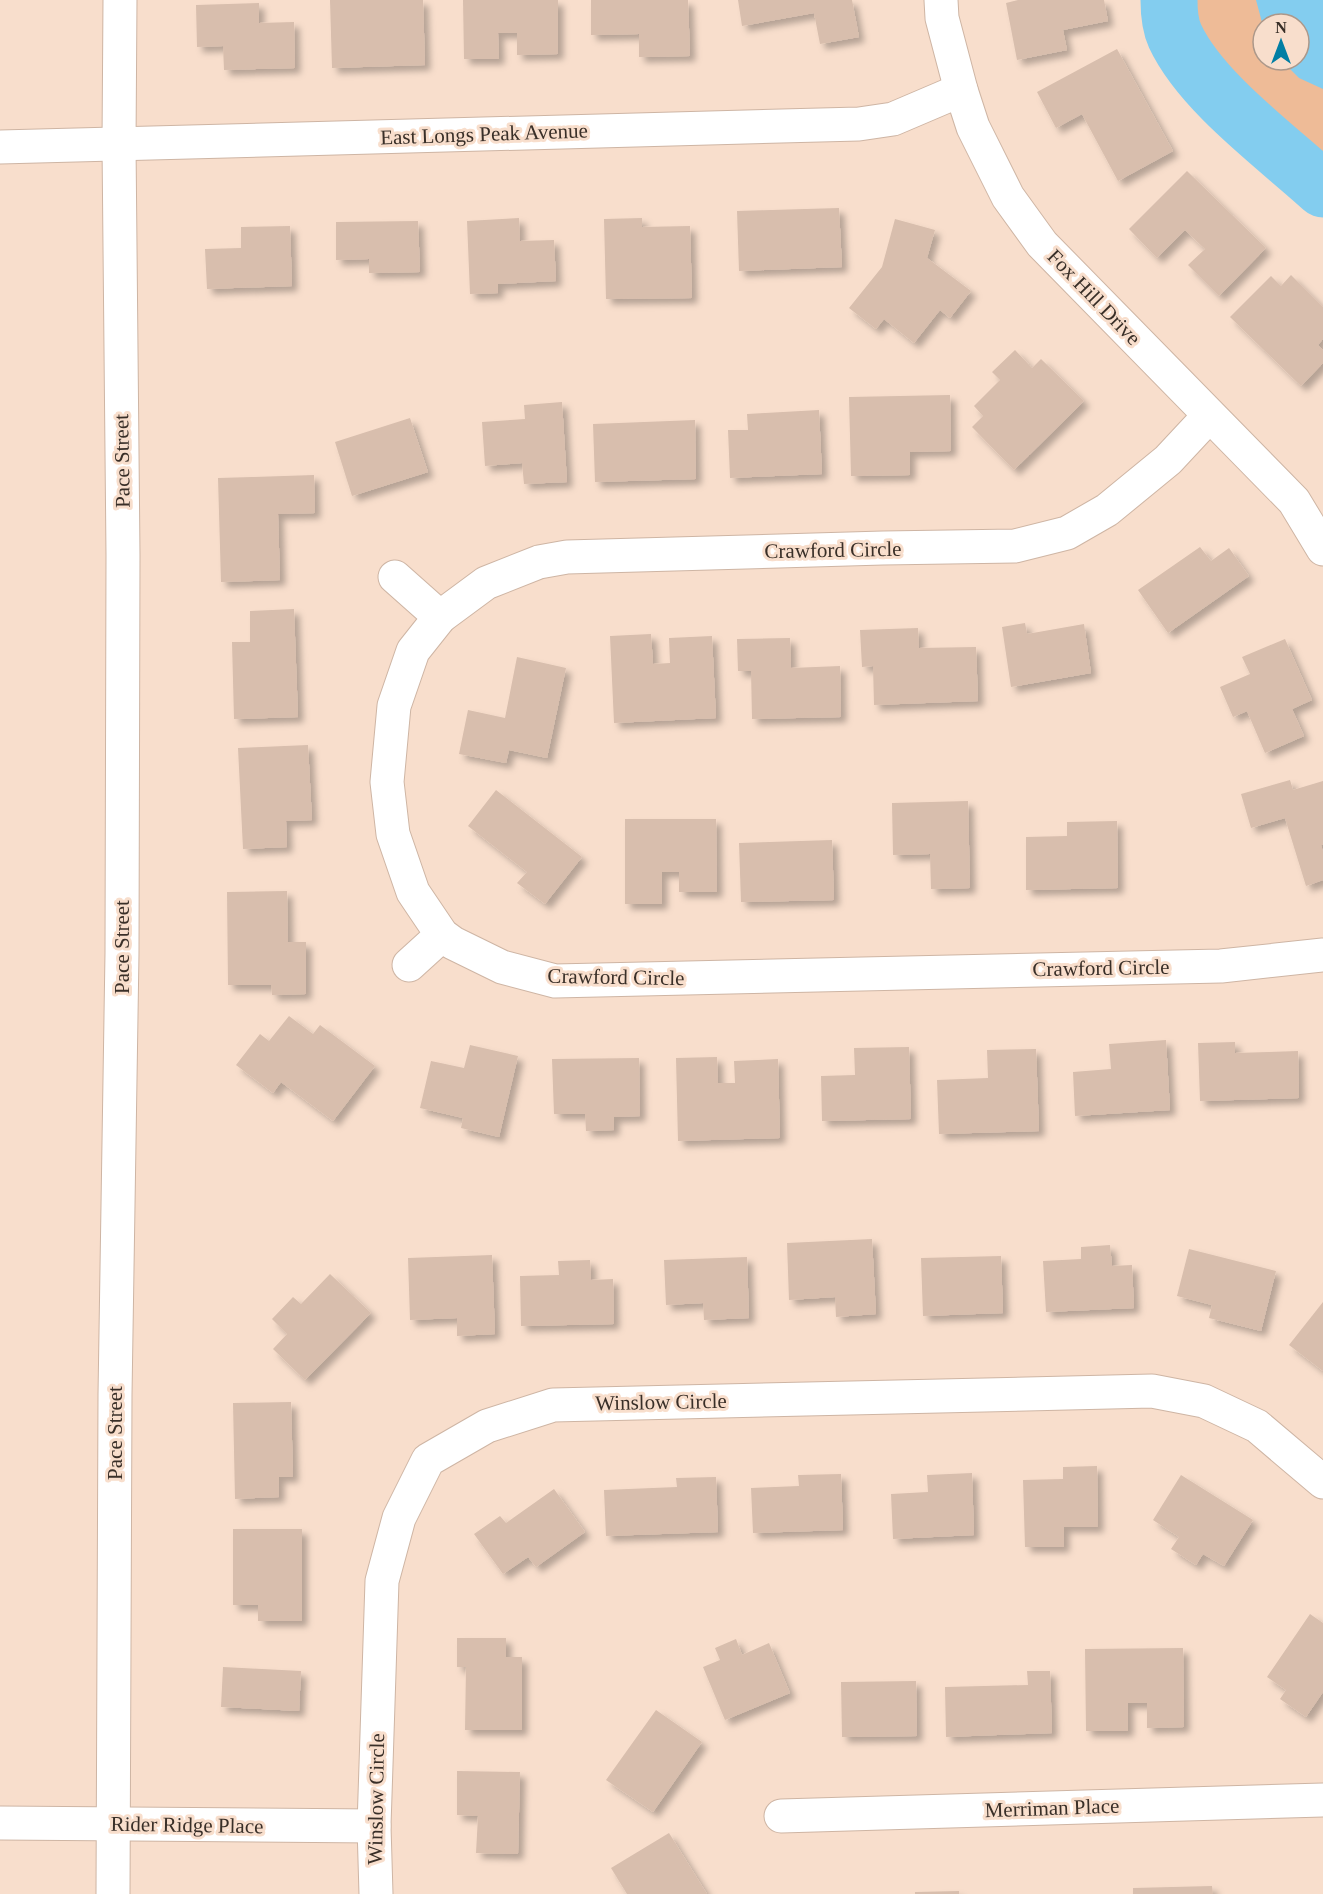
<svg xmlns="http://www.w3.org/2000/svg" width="1323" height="1894" viewBox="0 0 1323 1894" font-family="Georgia,serif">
	<defs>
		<filter id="shadow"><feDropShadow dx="5.5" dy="5.5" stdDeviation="3" flood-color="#0004"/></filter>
	</defs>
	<rect width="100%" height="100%" fill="#f8decc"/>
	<path fill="#eebb97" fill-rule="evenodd" d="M1157 0H1323V206C1298 183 1274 160 1249 137 1208 99 1164 59 1157 0ZM1263 24H1299V60H1263Z"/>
	<path fill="#83cdef" d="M1256 0H1323V89L1299 78 1281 60H1299V24H1263V26Z"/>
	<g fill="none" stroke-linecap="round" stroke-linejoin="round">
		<path stroke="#83cdef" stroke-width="57" d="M1169 0C1169 13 1170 25 1175 36 1201 92 1277 147 1323 189"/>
	</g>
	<g fill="#d8bead" filter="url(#shadow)">
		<path d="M330 0H423L425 65 332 68Z"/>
		<path d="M463 0H558V54L517 55V33H498L499 59H464Z"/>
		<path d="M591 0H688L690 56 639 57V34L591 35Z"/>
		<path d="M738 0H852L859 37 820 44 814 13 742 26Z"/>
		<path d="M1018 0H1104L1108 21 1063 30 1067 50 1017 60 1006 3Z"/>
		<path d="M259 3V23L294 22 295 68 224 70 223 46 197 47 196 5Z"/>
		<path d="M1117 49 1173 151 1118 181 1082 114 1056 128 1037 92Z"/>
		<path d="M1187 171 1266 248 1219 296 1188 265 1205 249 1185 230 1157 258 1129 229Z"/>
		<path d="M839 208 842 267 739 271 737 211Z"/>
		<path d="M519 218 520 241 554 240 556 281 498 284V293L470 294 467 221Z"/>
		<path d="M642 218V227L690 226 692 298 606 299 604 219Z"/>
		<path d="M895 219 935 230 927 258 971 291 950 318 940 310 914 343 884 319 876 329 849 308 882 267Z"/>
		<path d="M418 221 420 272 369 273V259L336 260V222Z"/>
		<path d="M290 226 292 286 207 289 205 249 241 248V227Z"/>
		<path d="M1291 275 1323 307V339L1318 345 1323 350V363L1301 386 1230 317 1271 276 1281 286Z"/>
		<path d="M1015 350 1032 368 1041 359 1084 401 1014 470 972 427 983 416 974 406 1000 380 992 372Z"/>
		<path d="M950 395 951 451 910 452V475L851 476 849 397Z"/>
		<path d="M562 402 567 482 524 484 522 463 485 466 482 422 525 419 524 405Z"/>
		<path d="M819 410 822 474 730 478 728 430H748L747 414Z"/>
		<path d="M410 418 428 472 352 496 335 442Z"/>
		<path d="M695 420 696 479 595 482 593 424Z"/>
		<path d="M314 475 315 513 278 514 280 580 221 582 218 478Z"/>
		<path d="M1200 547 1211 561 1229 548 1249 576 1168 633 1138 590Z"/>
		<path d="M294 609 298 717 234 719 232 642H250V611Z"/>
		<path d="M1025 623 1027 634 1084 624 1091 673 1011 687 1002 627Z"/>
		<path d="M918 628 919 648 976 647 978 701 874 705 873 666 862 667 860 630Z"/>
		<path d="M651 634 653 664 670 663 669 638 712 636 716 718 614 723 610 636Z"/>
		<path d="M790 638 791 668 840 666 841 717 752 719 751 671H738L737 639Z"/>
		<path d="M1285 639 1312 700 1292 709 1304 736 1265 753 1247 711 1233 717 1220 687 1250 674 1242 657Z"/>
		<path d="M517 657 566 668 547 758 509 750 506 763 459 754 468 710 505 718Z"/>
		<path d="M308 745 312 820 286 821 287 847 243 849 238 748Z"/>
		<path d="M1290 780 1293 790 1323 781V845H1321L1323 852V880L1306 886 1285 818 1251 828 1241 794Z"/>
		<path d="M496 790 582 857 545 904 517 883 527 872 468 826Z"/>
		<path d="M968 801 970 888 931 889 930 854 893 855 892 803Z"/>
		<path d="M625 819H716L717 892H679V872H662V904H625Z"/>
		<path d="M1117 821 1118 888 1026 890V837L1067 836V822Z"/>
		<path d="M832 840 834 900 741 902 739 843Z"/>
		<path d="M287 891 288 942H306V994L272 995 271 985H228L227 892Z"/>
		<path d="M289 1016 313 1034 320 1025 375 1066 333 1121 281 1082 273 1093 236 1065 260 1034 269 1041Z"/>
		<path d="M1166 1040 1170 1110 1075 1116 1073 1072 1111 1069 1109 1044Z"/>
		<path d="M1235 1042V1053L1298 1051 1299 1098 1200 1101 1198 1043Z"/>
		<path d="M470 1045 518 1056 499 1137 461 1128 463 1118 420 1108 431 1061 464 1068Z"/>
		<path d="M909 1047 911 1119 822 1121 821 1076 855 1075 854 1048Z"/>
		<path d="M1036 1049 1039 1131 939 1134 937 1080 988 1078 987 1050Z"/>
		<path d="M717 1057 718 1083H735L734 1061 778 1059 780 1138 678 1141 676 1058Z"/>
		<path d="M639 1058 640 1116 614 1117V1130L586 1131 585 1114H554L552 1059Z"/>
		<path d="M872 1239 876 1314 836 1317 835 1297 789 1300 787 1243Z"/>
		<path d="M1110 1245 1112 1266 1132 1265 1134 1308 1046 1312 1043 1261 1081 1259V1247Z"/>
		<path d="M1189 1249 1276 1271 1261 1331 1209 1318 1212 1305 1177 1296Z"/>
		<path d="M492 1255 495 1334 457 1336V1318L410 1320 408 1258Z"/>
		<path d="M1001 1256 1003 1313 923 1316 921 1258Z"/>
		<path d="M747 1257 749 1318 704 1320 703 1303 666 1305 664 1260Z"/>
		<path d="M590 1260 591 1280 613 1279 614 1324 521 1326 520 1276 559 1275 558 1261Z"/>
		<path d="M330 1274 371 1313 305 1380 273 1349 287 1334 272 1319 293 1297 301 1304Z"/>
		<path d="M1323 1302V1371L1289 1345Z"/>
		<path d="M291 1402 293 1477H279V1497L235 1499 233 1403Z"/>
		<path d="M1097 1466 1098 1527H1064V1547H1025L1023 1480 1063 1479V1467Z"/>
		<path d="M972 1473 974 1535 893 1539 891 1494 928 1492 927 1475Z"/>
		<path d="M841 1474 843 1530 753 1533 751 1488 799 1486 798 1475Z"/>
		<path d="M1181 1475 1253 1520 1224 1566 1203 1554 1196 1565 1171 1549 1179 1537 1153 1520Z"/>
		<path d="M716 1477 718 1532 606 1536 604 1490 677 1487 676 1478Z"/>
		<path d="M554 1489 585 1532 536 1567 528 1557 503 1574 474 1534 500 1516 506 1523Z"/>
		<path d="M233 1529H302V1621H258V1605H233Z"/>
		<path d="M1310 1614 1323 1623V1692L1306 1717 1280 1699 1286 1690 1267 1677Z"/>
		<path d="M457 1638H506V1657H522V1730H465L466 1667H457Z"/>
		<path d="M736 1639 742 1655 769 1643 790 1693 725 1720 703 1667 720 1660 715 1648Z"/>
		<path d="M1183 1648 1184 1727 1147 1728V1703H1128V1731H1086L1085 1649Z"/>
		<path d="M223 1667 301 1671 299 1711 221 1707Z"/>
		<path d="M1027 1671H1050L1052 1733 946 1737 945 1687 1028 1685Z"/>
		<path d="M916 1681 917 1736 842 1737 841 1682Z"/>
		<path d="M656 1710 702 1742 653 1812 606 1780Z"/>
		<path d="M457 1771 520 1772 518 1854 476 1853 478 1816 457 1815Z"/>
		<path d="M669 1833 707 1894H627L611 1868Z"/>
		<path d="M1212 1886 1213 1894H1133V1888Z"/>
		<path d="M959 1891V1894H915V1892Z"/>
	</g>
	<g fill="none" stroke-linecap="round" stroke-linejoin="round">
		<defs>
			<g id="minor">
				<path d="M941 0 942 18 961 90 973 127 1008 197 1042 244 1294 501 1323 549"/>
				<path d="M0 147 859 124 893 119 961 90"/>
				<path d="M1209 416 1168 460 1107 510 1067 533 1015 546 883 548 567 557 539 562 486 583 440 617 413 651 394 706 387 782 393 834 413 892 442 935 453 943 502 967 555 981 1221 966 1323 955"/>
				<path d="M395 577 440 617"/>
				<path d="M409 965 442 935"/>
				<path d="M781 1816 1323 1800"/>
				<path d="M0 1823 374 1826"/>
				<path d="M376 1894 374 1826 382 1581 399 1518 428 1460 487 1426 553 1405 1152 1391 1204 1401 1257 1426 1323 1482"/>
			</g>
			<path id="major" d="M113 1894 115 1395 122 953 123 555 119 144 120 0"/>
		</defs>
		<use href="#minor" stroke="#ceb5a4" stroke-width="35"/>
		<use href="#major" stroke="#ceb5a4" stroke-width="35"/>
		<use href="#minor" stroke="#fff" stroke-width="33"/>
		<use href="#major" stroke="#fff" stroke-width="33"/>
	</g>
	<g text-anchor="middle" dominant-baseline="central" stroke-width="6" stroke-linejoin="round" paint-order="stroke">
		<g font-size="21" fill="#392f28" stroke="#f8decc">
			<text transform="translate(484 134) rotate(-2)">East Longs Peak Avenue</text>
			<text transform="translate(1094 297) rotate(46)">Fox Hill Drive</text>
			<text transform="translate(122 461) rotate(-91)">Pace Street</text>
			<text transform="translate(833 550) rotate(-1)">Crawford Circle</text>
			<text transform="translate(122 947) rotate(-90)">Pace Street</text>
			<text transform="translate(1101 968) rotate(-1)">Crawford Circle</text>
			<text transform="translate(616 977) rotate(1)">Crawford Circle</text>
			<text transform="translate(661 1402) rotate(-1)">Winslow Circle</text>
			<text transform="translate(115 1433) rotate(-90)">Pace Street</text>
			<text transform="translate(376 1799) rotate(-89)">Winslow Circle</text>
			<text transform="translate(1052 1808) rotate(-2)">Merriman Place</text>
			<text transform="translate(187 1825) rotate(1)">Rider Ridge Place</text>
		</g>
	</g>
	<g transform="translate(1281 42)"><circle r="28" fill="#f8decc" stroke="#ac988a" stroke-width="1.5"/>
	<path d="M0-4.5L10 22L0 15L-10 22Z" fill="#017ea4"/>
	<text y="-9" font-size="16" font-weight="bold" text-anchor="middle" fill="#392f28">N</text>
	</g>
</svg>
